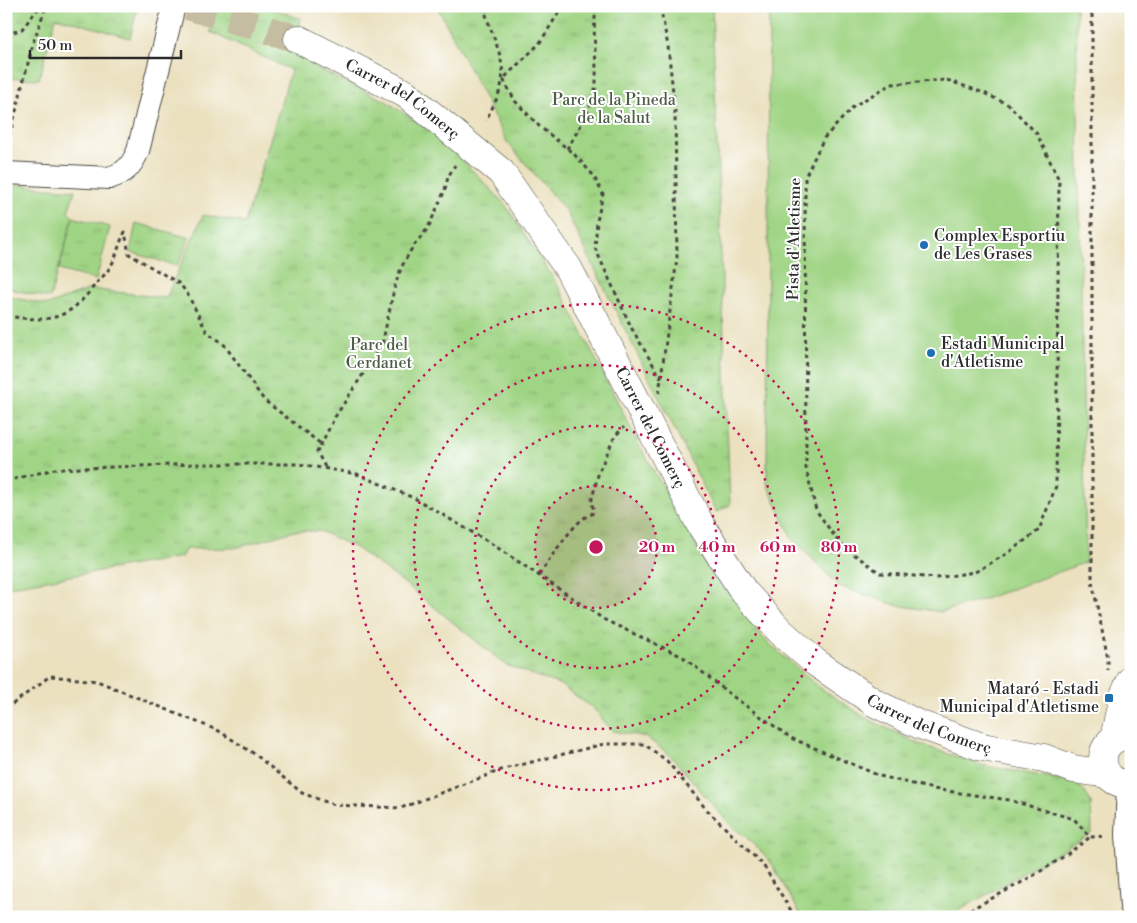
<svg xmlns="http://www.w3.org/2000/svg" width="1137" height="923" viewBox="0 0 1137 923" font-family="'Libre Bodoni',serif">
	<defs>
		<pattern id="park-tufts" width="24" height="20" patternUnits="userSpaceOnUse" patternTransform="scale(1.25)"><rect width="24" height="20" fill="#a1d586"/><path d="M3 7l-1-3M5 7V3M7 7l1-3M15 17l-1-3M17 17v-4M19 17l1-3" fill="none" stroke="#8bb774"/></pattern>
	</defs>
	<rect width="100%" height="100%" fill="#fff"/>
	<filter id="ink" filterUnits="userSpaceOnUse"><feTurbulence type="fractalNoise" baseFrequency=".02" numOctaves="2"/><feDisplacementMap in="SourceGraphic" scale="10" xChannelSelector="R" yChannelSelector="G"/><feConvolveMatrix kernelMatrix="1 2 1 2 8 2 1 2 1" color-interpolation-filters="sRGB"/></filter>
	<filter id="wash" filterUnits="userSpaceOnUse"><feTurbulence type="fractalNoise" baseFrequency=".0096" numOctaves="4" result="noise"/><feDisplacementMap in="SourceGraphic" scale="20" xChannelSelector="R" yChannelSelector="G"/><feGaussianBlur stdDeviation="1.12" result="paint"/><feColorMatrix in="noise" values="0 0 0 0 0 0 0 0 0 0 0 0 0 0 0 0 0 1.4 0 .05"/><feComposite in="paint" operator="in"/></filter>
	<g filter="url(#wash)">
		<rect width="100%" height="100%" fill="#ebe1bf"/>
		<g fill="url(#park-tufts)" stroke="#668058">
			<path d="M6 6H138L130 38 56 17 39 79 6 78Z"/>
			<path d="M216 6H266L301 19 294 48 318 69 386 101 442 139 504 203 560 289 641 448 706 563 765 640 816 685 866 718 922 745 981 765 1069 781 1083 789 1091 802 1092 833 948 917H802L770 861 745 836 732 827 670 755 646 737 612 731 594 709 561 685 506 665 403 582 356 548 320 531H294L235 548 186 549 181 557 6 587V296L48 305 90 289 166 298 203 215 245 223 291 70 210 32Z"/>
			<path d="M437 6H712L730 505 716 512 566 211 507 142Z"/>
			<path d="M73 217 110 227 96 280 59 270Z"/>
			<path d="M136 223 190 238 177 266 130 252Z"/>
		</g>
		<g fill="#a1d586" stroke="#668058">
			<path d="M769 6H1076L1086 562 982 600 941 612 896 605 839 586 792 538 767 484Z"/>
			<path d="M15 185 75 190 68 212 73 217 50 298 6 288V217Z"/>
		</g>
	</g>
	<g filter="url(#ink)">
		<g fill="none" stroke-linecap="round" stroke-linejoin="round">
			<path stroke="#c5bda1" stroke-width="28" stroke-dasharray="28 14" stroke-linecap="butt" d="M188 6 298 39"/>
			<defs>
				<g id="minor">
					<path d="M6 173 109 178C125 173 131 167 138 151L174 6"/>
					<path d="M1128 784 1126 835 1131 906"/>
				</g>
				<g id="tertiary">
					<path id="s1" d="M298 39 406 94 501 172 568 268 700 524 744 592 781 632 815 662 875 703 918 724 982 747 1044 758 1073 769 1107 774"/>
					<path d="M1131 736C1091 735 1096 787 1131 784"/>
					<path d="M1114 739 1122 700 1131 680"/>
				</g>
			</defs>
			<use href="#minor" stroke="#484641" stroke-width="24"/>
			<use href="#tertiary" stroke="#484641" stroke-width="29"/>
			<g stroke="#484641" stroke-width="3" stroke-dasharray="4 4" stroke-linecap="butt">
				<path d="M484 6C488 29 506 57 502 81 500 95 492 108 486 120"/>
				<path d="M563 6 539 44 503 79 515 101 539 126 574 154 593 175 603 194 597 221 595 248 632 329 661 378"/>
				<path d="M1092 6V581L1108 659V671"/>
				<path d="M6 35 22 29 40 6"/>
				<path d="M947 80 984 93 1009 105 1037 134 1059 180 1056 486 1039 530 1008 553 975 572 936 578 880 573 840 544 816 510 806 468 805 177 824 138 854 106 891 84Z"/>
				<path d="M567 149C579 128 595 105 596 81 597 55 591 32 597 6"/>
				<path d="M6 151 33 43 46 6"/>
				<path d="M6 316C51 322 66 322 95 285 100 279 108 272 112 264 117 255 119 243 125 232L129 254 180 284 188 295 207 332 223 343 264 400 321 444"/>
				<path d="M659 393 677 258 675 111 668 46 660 6"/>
				<path d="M325 467 317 452 335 417 382 345 394 289 401 268 412 248 428 228 445 190 448 177 455 165"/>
				<path d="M6 481 55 469 198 464H299L357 474 416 499 492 544 605 620 683 657 735 698 791 738 880 776 933 789 1009 800 1074 819 1090 837 1106 836"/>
				<path d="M539 575C549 561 576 517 592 514L594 509 591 503 599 471 615 436 624 427"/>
				<path d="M6 709 50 676 97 681 219 731 256 755 302 793 334 805 401 808 504 769 604 744H644L667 761 706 809 763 865 795 917"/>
				<path d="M955 917C1003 893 1047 871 1090 837"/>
			</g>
			<use href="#minor" stroke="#fff" stroke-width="22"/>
			<use href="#tertiary" stroke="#fff" stroke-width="28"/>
		</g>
	</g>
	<circle cx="596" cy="547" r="61" fill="#c2185b" fill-opacity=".12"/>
	<g fill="none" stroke="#c2185b" stroke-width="2.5" stroke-dasharray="2.5 5">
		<circle cx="596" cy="547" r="61"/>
		<circle cx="596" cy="547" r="121"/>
		<circle cx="596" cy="547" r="182"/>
		<circle cx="596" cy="547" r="243"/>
	</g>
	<g fill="#1f6fb2" stroke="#fff" stroke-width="2">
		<circle cx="924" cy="245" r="5"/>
		<circle cx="931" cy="353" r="5"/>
		<rect x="1104" y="693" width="10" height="10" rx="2.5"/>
	</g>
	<g text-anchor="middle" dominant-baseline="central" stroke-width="4" stroke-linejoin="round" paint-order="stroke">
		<g font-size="16" fill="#4e5e46" stroke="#fff">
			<text x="614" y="100">Parc de la Pineda<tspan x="614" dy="18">de la Salut</tspan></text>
			<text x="379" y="345">Parc del<tspan x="379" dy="18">Cerdanet</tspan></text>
		</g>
		<g font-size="16" fill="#2b2b2b" stroke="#fff">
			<text stroke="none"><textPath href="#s1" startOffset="121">Carrer del Comerç</textPath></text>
			<text transform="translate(794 239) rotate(-89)">Pista d'Atletisme</text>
			<text stroke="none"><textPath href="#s1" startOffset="541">Carrer del Comerç</textPath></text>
			<text stroke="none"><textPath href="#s1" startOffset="961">Carrer del Comerç</textPath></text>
		</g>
		<g font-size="16" fill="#2b2b2b" stroke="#fff" text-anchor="start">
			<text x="934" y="236">Complex Esportiu<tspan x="934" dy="18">de Les Grases</tspan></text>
			<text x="941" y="344">Estadi Municipal<tspan x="941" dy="18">d'Atletisme</tspan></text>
			<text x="1099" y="689" text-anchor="end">Mataró - Estadi<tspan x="1099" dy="18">Municipal d'Atletisme</tspan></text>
		</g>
	</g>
	<circle cx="596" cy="547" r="8" fill="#c2185b" stroke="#fff" stroke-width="2.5"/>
	<g font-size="15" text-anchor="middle" font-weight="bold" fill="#c2185b" stroke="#fff" stroke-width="4" stroke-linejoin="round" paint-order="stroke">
		<text x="657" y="552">20 m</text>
		<text x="717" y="552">40 m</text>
		<text x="778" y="552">60 m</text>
		<text x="839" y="552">80 m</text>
	</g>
	<rect width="1137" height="923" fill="none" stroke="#fff" stroke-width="25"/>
	<path d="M30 50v8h151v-8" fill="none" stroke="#2b2b2b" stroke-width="2.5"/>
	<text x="38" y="50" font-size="15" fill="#2b2b2b" stroke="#ffffff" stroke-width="4" paint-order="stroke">50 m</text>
</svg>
